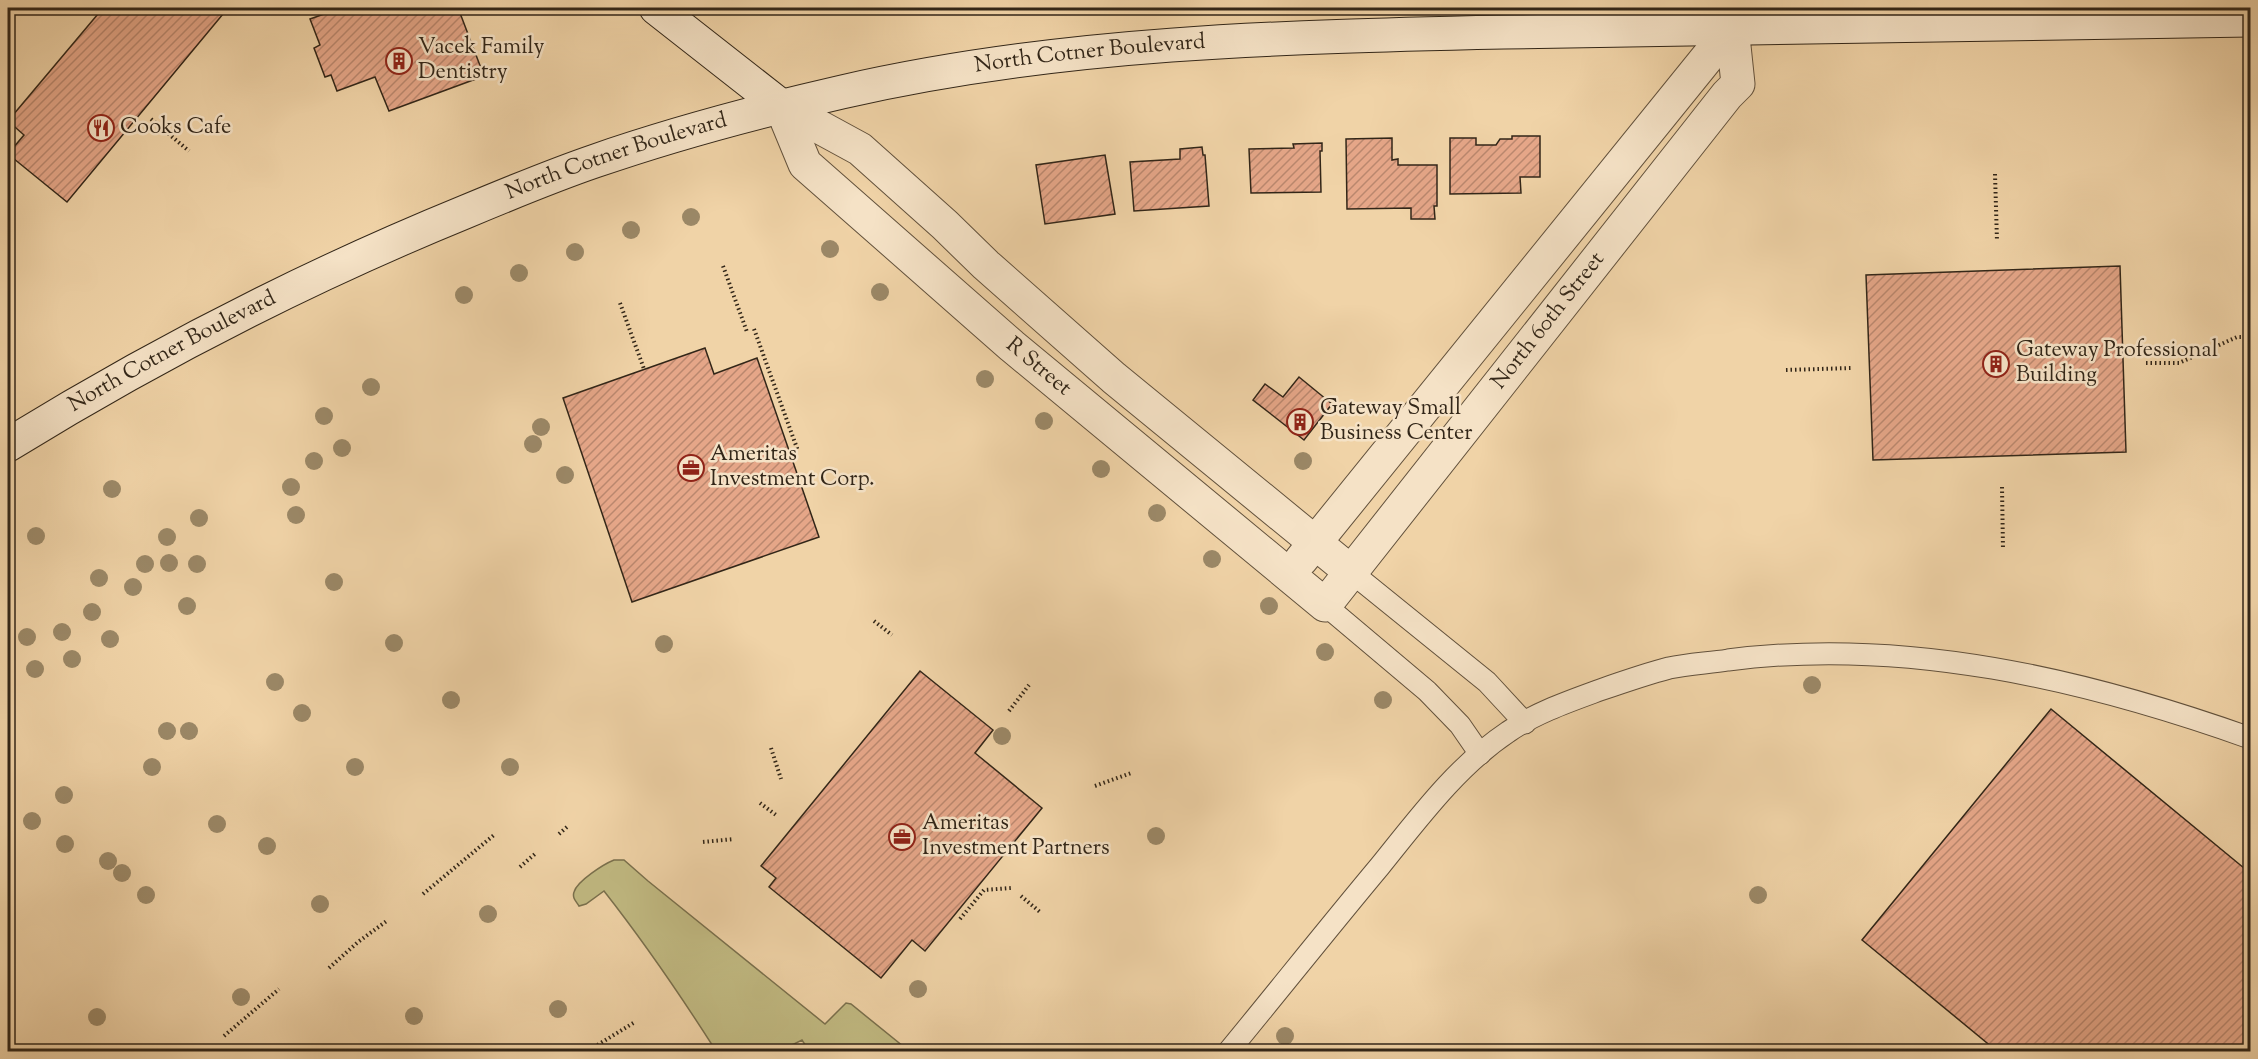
<svg xmlns="http://www.w3.org/2000/svg" width="2258" height="1059" viewBox="0 0 2258 1059" font-family="'Sorts Mill Goudy',serif">
	<defs>
		<pattern id="building-hatch" width="6" height="6" patternUnits="userSpaceOnUse" patternTransform="scale(1.5)"><rect width="6" height="6" fill="#e5a688"/><path d="M-1 1l2-2M0 6l6-6M5 7l2-2" fill="none" stroke="#ba876e"/></pattern>
	</defs>
	<rect width="100%" height="100%" fill="#f0d3a7"/>
	<filter id="stains"><feTurbulence type="fractalNoise" baseFrequency=".00333" numOctaves="4"/><feColorMatrix values="0 0 0 0 .2 0 0 0 0 .09 0 0 0 0 .02 0 0 0 .5 -.17"/></filter>
	<radialGradient id="worn" r=".72"><stop offset=".6" stop-color="#630" stop-opacity="0"/><stop offset="1" stop-color="#630" stop-opacity=".3"/></radialGradient>
	<path fill="#c1ba82" stroke="#7a704d" stroke-width="1.5" d="M614 860H624L648 881 825 1024 846 1003 851 1004 909 1051H809L802 1040 780 1051H716C681 996 644 942 604 891L586 904 579 906C576 901 572 898 574 892 577 881 604 864 614 860Z"/>
	<g fill="url(#building-hatch)" stroke="#322618" stroke-width="1.5">
		<path d="M103 8H228L67 202 8 154 24 135 8 121Z"/>
		<path d="M341 8H467L468 11 460 13 484 76 389 111 375 77 337 91 331 75 325 77 314 48 320 45 310 19Z"/>
		<path d="M1512 136H1540V177H1520L1521 193 1450 194V138H1476V145H1496L1500 139H1512Z"/>
		<path d="M1392 138V160L1398 159V165H1437V206H1434L1435 219H1411V208L1347 209 1346 139Z"/>
		<path d="M1322 143V151H1320L1321 192 1251 193 1249 149 1294 148 1293 144Z"/>
		<path d="M1202 147 1203 155H1205L1209 206 1134 211 1130 162 1180 159V149Z"/>
		<path d="M1105 155 1115 214 1045 224 1036 165Z"/>
		<path d="M2120 266 2126 452 1873 460 1866 275Z"/>
		<path d="M705 348 714 374 757 358 819 537 632 602 563 398Z"/>
		<path d="M1299 377 1332 404 1304 440 1253 400 1265 384 1283 397Z"/>
		<path d="M920 671 993 730 975 753 1042 808 925 951 912 940 881 978 769 887 776 878 761 866Z"/>
		<path d="M2051 709 2250 873V1052H1998L1862 940Z"/>
	</g>
	<g fill="none" stroke-linecap="round" stroke-linejoin="round">
		<defs>
			<g id="service">
				<path d="M1351 572 1487 682 1525 723"/>
				<path d="M1325 605 1427 691 1460 725 1480 754"/>
				<path d="M1228 1052C1279 990 1329 927 1380 866 1418 819 1457 766 1508 732 1535 713 1570 701 1600 690 1623 682 1646 674 1669 668 1688 664 1709 663 1728 660 1905 637 2084 679 2250 738"/>
			</g>
			<g id="minor">
				<path id="s1" d="M781 106 805 164 1012 346 1325 605 1727 95 1738 84 1732 27 1733 8"/>
				<path d="M781 106 860 149 945 225 986 265 1114 378 1351 572"/>
				<path d="M1301 560 1732 27"/>
			</g>
			<g id="secondary">
				<path d="M656 8 781 106"/>
				<path id="s2" d="M8 445C154 355 306 277 465 212 508 194 551 176 595 161 676 133 759 111 842 92 1059 42 1282 37 1504 32 1753 26 2002 25 2250 20"/>
			</g>
		</defs>
		<use href="#service" stroke="#62513c" stroke-width="23"/>
		<use href="#minor" stroke="#62513c" stroke-width="35"/>
		<use href="#secondary" stroke="#322618" stroke-width="35"/>
		<g stroke="#322618" stroke-width="4" stroke-dasharray="1.5 3" stroke-linecap="butt">
			<path d="M151 119 189 151"/>
			<path d="M1995 174 1997 241"/>
			<path d="M723 266 747 332"/>
			<path d="M620 303 644 369"/>
			<path d="M754 329 798 451"/>
			<path d="M2146 363H2179L2237 337H2250"/>
			<path d="M1786 370 1852 368"/>
			<path d="M2002 487 2003 549"/>
			<path d="M874 621 892 635"/>
			<path d="M1009 711 1029 685"/>
			<path d="M771 748 781 779"/>
			<path d="M1095 786 1131 773"/>
			<path d="M760 803 776 815"/>
			<path d="M559 834 567 827"/>
			<path d="M703 842 734 839"/>
			<path d="M520 867 536 853"/>
			<path d="M423 894 494 835"/>
			<path d="M1021 896 1040 912"/>
			<path d="M960 919 984 890 1011 888"/>
			<path d="M329 968 358 942 388 920"/>
			<path d="M224 1036 279 989"/>
			<path d="M166 1052 170 1048"/>
			<path d="M586 1052 635 1022"/>
		</g>
		<use href="#service" stroke="#f5e2c6" stroke-width="21"/>
		<use href="#minor" stroke="#f5e2c6" stroke-width="33"/>
		<use href="#secondary" stroke="#f5e2c6" stroke-width="33"/>
	</g>
	<g fill="#9b8867">
		<circle cx="691" cy="217" r="9"/>
		<circle cx="631" cy="230" r="9"/>
		<circle cx="830" cy="249" r="9"/>
		<circle cx="575" cy="252" r="9"/>
		<circle cx="519" cy="273" r="9"/>
		<circle cx="880" cy="292" r="9"/>
		<circle cx="464" cy="295" r="9"/>
		<circle cx="985" cy="379" r="9"/>
		<circle cx="371" cy="387" r="9"/>
		<circle cx="324" cy="416" r="9"/>
		<circle cx="1044" cy="421" r="9"/>
		<circle cx="541" cy="427" r="9"/>
		<circle cx="533" cy="444" r="9"/>
		<circle cx="342" cy="448" r="9"/>
		<circle cx="314" cy="461" r="9"/>
		<circle cx="1303" cy="461" r="9"/>
		<circle cx="1101" cy="469" r="9"/>
		<circle cx="565" cy="475" r="9"/>
		<circle cx="291" cy="487" r="9"/>
		<circle cx="112" cy="489" r="9"/>
		<circle cx="1157" cy="513" r="9"/>
		<circle cx="296" cy="515" r="9"/>
		<circle cx="199" cy="518" r="9"/>
		<circle cx="36" cy="536" r="9"/>
		<circle cx="167" cy="537" r="9"/>
		<circle cx="1212" cy="559" r="9"/>
		<circle cx="169" cy="563" r="9"/>
		<circle cx="145" cy="564" r="9"/>
		<circle cx="197" cy="564" r="9"/>
		<circle cx="99" cy="578" r="9"/>
		<circle cx="334" cy="582" r="9"/>
		<circle cx="133" cy="587" r="9"/>
		<circle cx="187" cy="606" r="9"/>
		<circle cx="1269" cy="606" r="9"/>
		<circle cx="92" cy="612" r="9"/>
		<circle cx="62" cy="632" r="9"/>
		<circle cx="27" cy="637" r="9"/>
		<circle cx="110" cy="639" r="9"/>
		<circle cx="394" cy="643" r="9"/>
		<circle cx="664" cy="644" r="9"/>
		<circle cx="1325" cy="652" r="9"/>
		<circle cx="72" cy="659" r="9"/>
		<circle cx="35" cy="669" r="9"/>
		<circle cx="275" cy="682" r="9"/>
		<circle cx="1812" cy="685" r="9"/>
		<circle cx="451" cy="700" r="9"/>
		<circle cx="1383" cy="700" r="9"/>
		<circle cx="302" cy="713" r="9"/>
		<circle cx="167" cy="731" r="9"/>
		<circle cx="189" cy="731" r="9"/>
		<circle cx="1002" cy="736" r="9"/>
		<circle cx="152" cy="767" r="9"/>
		<circle cx="355" cy="767" r="9"/>
		<circle cx="510" cy="767" r="9"/>
		<circle cx="64" cy="795" r="9"/>
		<circle cx="32" cy="821" r="9"/>
		<circle cx="217" cy="824" r="9"/>
		<circle cx="1156" cy="836" r="9"/>
		<circle cx="65" cy="844" r="9"/>
		<circle cx="267" cy="846" r="9"/>
		<circle cx="108" cy="861" r="9"/>
		<circle cx="122" cy="873" r="9"/>
		<circle cx="146" cy="895" r="9"/>
		<circle cx="1758" cy="895" r="9"/>
		<circle cx="320" cy="904" r="9"/>
		<circle cx="488" cy="914" r="9"/>
		<circle cx="918" cy="989" r="9"/>
		<circle cx="241" cy="997" r="9"/>
		<circle cx="558" cy="1009" r="9"/>
		<circle cx="414" cy="1016" r="9"/>
		<circle cx="97" cy="1017" r="9"/>
		<circle cx="1285" cy="1036" r="9"/>
	</g>
	<defs>
		<symbol id="building-ring" viewBox="-11 -11 22 22"><circle r="9.5" fill="#f5e2c6" stroke="#8f2418" stroke-width="1.5"/><path d="M-4-6H4V6H1V3H-1V6H-4ZM-2.5-4.3h1.7v1.8h-1.7ZM.8-4.3h1.7v1.8H.8ZM-2.5-1h1.7V.8h-1.7ZM.8-1h1.7V.8H.8Z" fill="#8f2418"/></symbol>
		<symbol id="restaurant-ring" viewBox="-11 -11 22 22"><circle r="9.5" fill="#f5e2c6" stroke="#8f2418" stroke-width="1.5"/><path d="M-5-6h1v4h1v-4h1v4h1v-4h1v5L-1.5 .5V6h-2V.5L-5-1ZM5-6V6H3V1.5H1.5Q1.5-4 5-6Z" fill="#8f2418"/></symbol>
		<symbol id="office-ring" viewBox="-11 -11 22 22"><circle r="9.5" fill="#f5e2c6" stroke="#8f2418" stroke-width="1.5"/><path d="M-6-3h4V-5.5h4V-3h4V5H-6ZM-1-4.5V-3h2v-1.5ZM-6 0V1H6V0Z" fill="#8f2418"/></symbol>
	</defs>
	<g fill-rule="evenodd">
		<use href="#building-ring" x="384" y="46" width="30" height="30"/>
		<use href="#restaurant-ring" x="86" y="113" width="30" height="30"/>
		<use href="#building-ring" x="1981" y="349" width="30" height="30"/>
		<use href="#building-ring" x="1285" y="407" width="30" height="30"/>
		<use href="#office-ring" x="676" y="453" width="30" height="30"/>
		<use href="#office-ring" x="887" y="822" width="30" height="30"/>
	</g>
	<g text-anchor="middle" dominant-baseline="central" stroke-width="5" stroke-linejoin="round" paint-order="stroke">
		<g font-size="22" fill="#322618" stroke="#f5e2c6" text-anchor="start">
			<text x="418" y="48">Vacek Family<tspan x="418" dy="25">Dentistry</tspan></text>
			<text x="120" y="128">Cooks Cafe</text>
			<text x="2016" y="351">Gateway Professional<tspan x="2016" dy="25">Building</tspan></text>
			<text x="1320" y="409">Gateway Small<tspan x="1320" dy="25">Business Center</tspan></text>
			<text x="710" y="455">Ameritas<tspan x="710" dy="25">Investment Corp.</tspan></text>
			<text x="922" y="824">Ameritas<tspan x="922" dy="25">Investment Partners</tspan></text>
		</g>
		<g font-size="22" fill="#322618" stroke="#f5e2c6">
			<text stroke="none"><textPath href="#s2" startOffset="1161">North Cotner Boulevard</textPath></text>
			<text stroke="none"><textPath href="#s2" startOffset="675">North Cotner Boulevard</textPath></text>
			<text stroke="none"><textPath href="#s1" startOffset="1106">North 60th Street</textPath></text>
			<text stroke="none"><textPath href="#s2" startOffset="189">North Cotner Boulevard</textPath></text>
			<text stroke="none"><textPath href="#s1" startOffset="372">R Street</textPath></text>
		</g>
	</g>
	<rect width="2258" height="1059" fill="none" stroke="#f0d3a7" stroke-width="30"/>
	<rect x="9" y="9" width="2240" height="1041" fill="none" stroke="#322618" stroke-width="3"/>
	<rect x="15" y="15" width="2228" height="1029" fill="none" stroke="#322618" stroke-width="1.5"/>
	<rect width="100%" height="100%" filter="url(#stains)"/>
	<rect width="100%" height="100%" fill="url(#worn)"/>
</svg>
